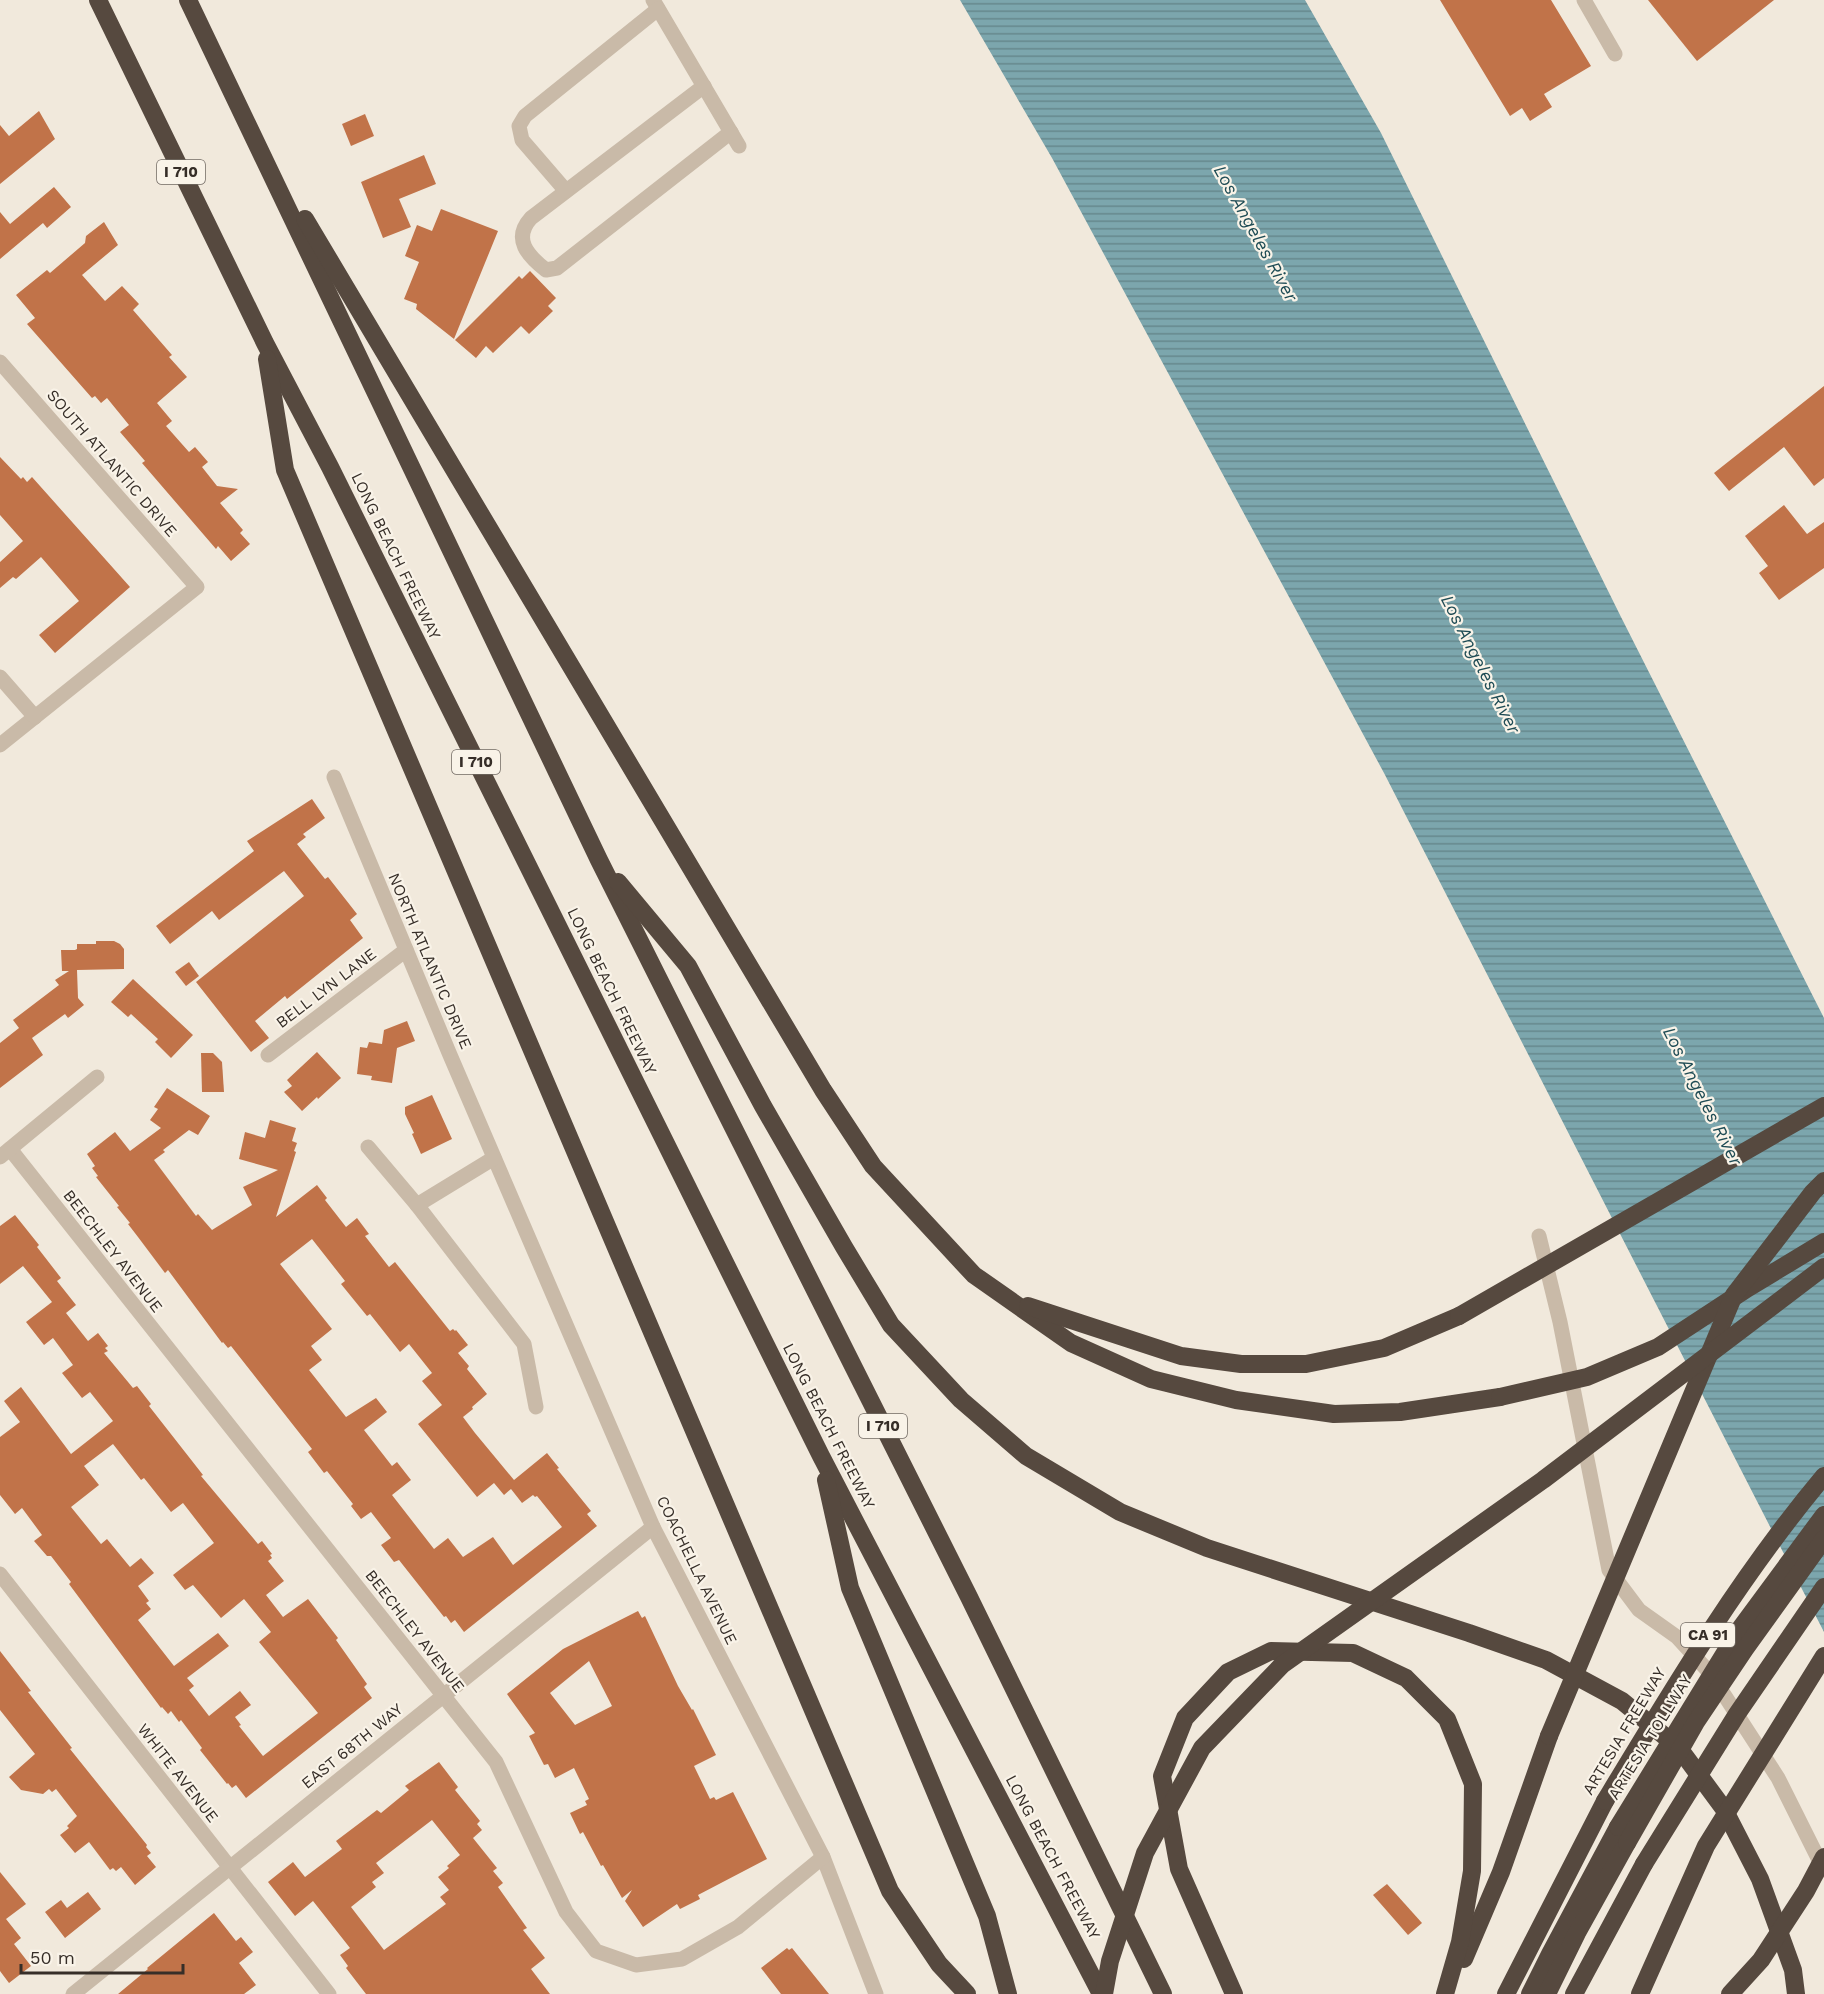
<svg xmlns="http://www.w3.org/2000/svg" width="1824" height="1994" viewBox="0 0 1824 1994" font-family="'Work Sans',sans-serif">
	<defs>
		<pattern id="water-rules" width="6" height="5" patternUnits="userSpaceOnUse" patternTransform="scale(1.5)"><rect width="6" height="5" fill="#7ca6ad"/><path d="M0 2.5h6" fill="none" stroke="#66888d"/></pattern>
	</defs>
	<rect width="100%" height="100%" fill="#f1e9dc"/>
	<path fill="url(#water-rules)" d="M960 0H1305L1381 133 1621 617 1824 1018V1632L1384 773 1052 158Z"/>
	<g fill="#c17349" fill-rule="evenodd">
		<path d="M1440 0H1551L1591 66 1544 94 1552 107 1530 121 1522 108 1510 116Z"/>
		<path d="M1648 0H1774L1697 61Z"/>
		<path d="M39 111 55 139 0 184V125L9 136Z"/>
		<path d="M365 114 374 136 351 146 342 124Z"/>
		<path d="M424 155 436 184 399 199 411 227 383 238 361 182Z"/>
		<path d="M54 187 71 207 47 228 43 223 0 259V212L10 224Z"/>
		<path d="M441 209 498 231 454 339 416 309 417 304 404 299 419 262 405 256 417 225 432 231Z"/>
		<path d="M104 222 118 245 82 275 105 301 122 286 139 304 133 310 172 355 169 357 187 377 157 403 172 421 166 426 189 452 195 447 208 462 202 467 217 486 238 489 220 503 243 530 240 533 250 544 231 561 218 546 216 549 142 463 145 461 120 432 129 425 107 398 101 403 95 396 92 398 27 324 35 318 16 295 47 270 50 273 85 243 86 236Z"/>
		<path d="M530 271 556 298 548 306 553 311 529 334 521 326 493 353 486 346 476 358 455 340 519 276 522 279Z"/>
		<path d="M1824 386V478L1814 486 1784 447 1729 491 1714 473Z"/>
		<path d="M0 457 21 479 23 477 27 482 32 477 130 587 55 653 39 635 79 601 41 557 16 579 13 577 0 588V562L23 541 0 515Z"/>
		<path d="M1784 505 1807 534 1824 522V568L1779 600 1759 573 1768 566 1745 536Z"/>
		<path d="M312 799 325 818 303 834 306 837 297 844 325 879 328 877 357 914 350 920 363 938 287 999 285 996 255 1021 269 1038 251 1052 196 982 304 896 284 871 219 920 212 911 170 944 156 926 254 851 247 841Z"/>
		<path d="M96 941H114L120 944 124 949V969L77 970 78 998 84 1005 68 1018 65 1014 32 1038 43 1055 0 1088V1043L19 1028 13 1020 59 985 55 980 69 971H62L61 950H75L77 949V944H96Z"/>
		<path d="M189 962 199 976 186 986 175 972Z"/>
		<path d="M133 979 193 1035 171 1058 155 1042 158 1039 131 1014 128 1017 111 1002Z"/>
		<path d="M407 1021 415 1041 397 1048 392 1083 371 1080 372 1076 357 1074 360 1047 367 1048 369 1042 382 1044 384 1030Z"/>
		<path d="M317 1052 341 1078 318 1099 317 1097 302 1111 284 1092 292 1086 287 1080Z"/>
		<path d="M201 1053H213L222 1062 224 1092H202Z"/>
		<path d="M167 1088 210 1116 198 1135 189 1130 163 1150 165 1152 154 1160 196 1216 198 1214 212 1230 252 1205 243 1187 278 1170 239 1159 245 1132 265 1138 270 1120 296 1128 292 1141 297 1143 294 1151 296 1152 276 1217 317 1185 327 1198 325 1200 346 1227 357 1218 369 1234 365 1236 389 1267 395 1262 450 1331 453 1329 455 1331 456 1330 468 1345 458 1353 469 1366 467 1369 487 1394 472 1407 473 1409 463 1417 475 1433 514 1480 547 1453 559 1468 557 1469 591 1511 587 1514 597 1526 464 1632 455 1620 451 1623 446 1616 444 1617 399 1560 394 1562 381 1545 391 1538 371 1512 361 1519 351 1506 353 1504 327 1471 324 1473 308 1452 312 1449 231 1346 228 1348 223 1342 222 1343 168 1270 165 1273 138 1237 128 1224 130 1223 117 1207 119 1206 96 1177 98 1176 92 1168 95 1166 87 1154 115 1132 130 1151 161 1128 150 1120 158 1109 154 1107ZM312 1239 345 1281 341 1284 367 1316 370 1314 400 1352 409 1344 432 1373 422 1381 442 1405 418 1424 477 1497 494 1483 504 1495 511 1489 522 1503 533 1495 535 1497 537 1496 562 1527 513 1565 493 1537 463 1557 448 1538 434 1549 392 1495 411 1480 397 1462 392 1466 364 1430 387 1412 376 1398 346 1417 309 1370 322 1360 311 1346 332 1329 280 1264Z"/>
		<path d="M432 1095 452 1139 421 1154 412 1134 414 1133 405 1114V1107Z"/>
		<path d="M15 1215 39 1245 37 1247 61 1278 57 1281 76 1305 66 1313 88 1341 98 1333 108 1346 105 1348 108 1351 104 1353 133 1388 137 1386 151 1404 149 1406 203 1475 201 1476 258 1544 262 1541 272 1554 270 1555 272 1558 268 1561 284 1581 266 1595 283 1617 308 1599 338 1638 336 1640 367 1684 364 1687 372 1698 246 1798 236 1785 232 1788 228 1783 227 1784 200 1750 202 1748 181 1720 179 1722 171 1711 168 1714 162 1707 161 1708 69 1584 71 1582 51 1556H47L34 1541 42 1535 22 1508 15 1514 0 1495V1437L20 1422 4 1401 21 1387 71 1454 113 1421 90 1392 82 1398 62 1373 73 1365 53 1338 44 1345 26 1322 52 1302 23 1266 0 1284V1226ZM113 1444 141 1480 144 1478 171 1512 183 1503 214 1543 173 1575 185 1590 193 1585 221 1618 244 1599 271 1632 259 1642 318 1713 263 1756 239 1726 241 1725 235 1717 251 1705 240 1691 209 1716 189 1690 194 1686 187 1678 229 1646 218 1633 174 1666 138 1620 151 1609 146 1603 149 1601 138 1586 154 1573 141 1558 130 1567 107 1539 101 1544 71 1507 99 1485 84 1466Z"/>
		<path d="M638 1611 642 1618 645 1616 678 1686 692 1710 693 1709 716 1755 694 1766 710 1799 714 1797 716 1800 733 1792 767 1859 698 1895 700 1899 680 1909 677 1904 643 1927 625 1901 632 1890 622 1898 603 1865 601 1866 583 1832 580 1834 570 1813 587 1805 585 1801 589 1799 574 1768 555 1778 548 1764 544 1765 529 1736 535 1733 507 1694 563 1649ZM589 1661 612 1706 575 1725 550 1693Z"/>
		<path d="M0 1651 31 1691 28 1692 72 1748 70 1749 147 1845 146 1847 151 1853 147 1856 156 1867 135 1885 121 1867 116 1871 113 1868 110 1870 89 1842 75 1853 60 1835 69 1828 67 1826 77 1816 56 1789 52 1792 49 1789 43 1794 21 1790 9 1777 35 1754 0 1710Z"/>
		<path d="M439 1762 458 1787 455 1790 480 1821 477 1824 482 1830 473 1838 497 1868 493 1871 503 1883 498 1887 527 1928 523 1930 545 1958 531 1969 550 1994H366L346 1968 348 1966 340 1955 350 1948 313 1901 295 1916 268 1882 293 1862 305 1877 342 1849 336 1841 377 1810 381 1813 409 1790 405 1786ZM432 1820 460 1855 447 1866 449 1868 438 1877 449 1890 440 1897 446 1904 384 1950 351 1907 376 1887 372 1882 384 1873 376 1863Z"/>
		<path d="M0 1872 26 1904 6 1919 21 1938 14 1944 31 1966 9 1983 0 1971Z"/>
		<path d="M1387 1884 1422 1923 1408 1935 1373 1895Z"/>
		<path d="M88 1892 101 1909 65 1938 45 1912 61 1900 67 1908Z"/>
		<path d="M214 1913 236 1941 241 1937 253 1952 239 1963 256 1985 244 1994H118L148 1969 147 1968Z"/>
		<path d="M787 1948 789 1950 792 1948 829 1994H781L761 1968Z"/>
	</g>
	<g fill="none" stroke-linecap="round" stroke-linejoin="round">
		<g stroke="#c9baa8" stroke-width="15">
			<path d="M653 0 739 146"/>
			<path d="M1584 0 1615 54"/>
			<path d="M704 86 531 218C512 239 528 256 546 270L557 268 731 132"/>
			<path d="M566 191 522 140 519 126 525 116 658 9"/>
			<path d="M0 362 197 587 0 745"/>
			<path d="M0 677 35 717"/>
			<path d="M334 777 450 1055 653 1527 823 1857 876 1994"/>
			<path d="M268 1055 406 950"/>
			<path d="M368 1147 417 1205 524 1344 536 1407"/>
			<path d="M10 1149 496 1762 566 1912 596 1951 636 1965 682 1959 738 1927 823 1857"/>
			<path d="M0 1157 97 1077"/>
			<path d="M417 1205 494 1158"/>
			<path d="M1539 1236 1560 1322 1609 1570 1639 1610 1677 1637 1710 1673 1778 1778 1824 1870"/>
			<path d="M0 1574 329 1994"/>
			<path d="M73 1994 653 1527"/>
		</g>
		<g stroke="#56493f" stroke-width="18">
			<path d="M98 0 265 343 330 467 821 1456 1101 1994"/>
			<path d="M188 0 599 860 969 1597 1163 1994"/>
			<path d="M305 219 823 1090 873 1166 974 1275 1071 1343 1151 1379 1236 1400 1334 1414 1400 1412 1500 1397"/>
			<path d="M267 359 285 470 890 1891 939 1964 967 1994"/>
			<path d="M618 882 688 966 763 1106 844 1247 891 1325 961 1400 1026 1456 1120 1512 1207 1548 1469 1633 1546 1660 1622 1701 1679 1748 1724 1809 1760 1879 1793 1970 1796 1994"/>
			<path d="M1028 1306 1181 1356 1241 1364H1306L1384 1348 1459 1316"/>
			<path d="M826 1480 850 1588 987 1916 1008 1994"/>
			<path d="M1464 1959 1501 1872 1549 1736"/>
			<path d="M1234 1994 1179 1869 1162 1776 1185 1718 1228 1672 1271 1651 1353 1653 1406 1678 1447 1719 1473 1784 1472 1871 1460 1942 1445 1994"/>
			<path d="M1506 1994 1605 1801"/>
			<path d="M1530 1994 1550 1954 1618 1827"/>
			<path d="M1547 1994 1577 1933 1627 1843"/>
			<path d="M1574 1994 1644 1864"/>
		</g>
		<g stroke="#56493f" stroke-width="18">
			<path d="M1459 1316 1824 1106"/>
			<path d="M1500 1397 1587 1377 1658 1347 1748 1288 1824 1242"/>
			<path d="M1549 1736 1734 1295 1813 1192 1824 1181"/>
			<path d="M1605 1801C1672 1690 1740 1576 1824 1476"/>
			<path d="M1618 1827 1739 1630 1824 1515"/>
			<path d="M1627 1843 1696 1722 1745 1649 1824 1539"/>
			<path d="M1644 1864 1737 1714 1824 1587"/>
			<path d="M1104 1994 1110 1961 1145 1853 1202 1748 1282 1665 1543 1480 1824 1267"/>
			<path d="M1640 1994 1706 1846 1824 1656"/>
			<path d="M1730 1994 1761 1960 1806 1891 1824 1857"/>
		</g>
	</g>
	<g text-anchor="middle" dominant-baseline="central" stroke-width="4.5" stroke-linejoin="round" paint-order="stroke">
		<g fill="#f9f3e8" stroke="#706962" stroke-width="1.5">
			<rect x="157" y="160" width="48" height="24" rx="4.5"/>
			<rect x="452" y="750" width="48" height="24" rx="4.5"/>
			<rect x="859" y="1414" width="48" height="24" rx="4.5"/>
			<rect x="1681" y="1623" width="54" height="24" rx="4.5"/>
		</g>
		<g font-size="15" font-weight="bold" fill="#362e28">
			<text x="181" y="172">I 710</text>
			<text x="476" y="762">I 710</text>
			<text x="883" y="1426">I 710</text>
			<text x="1708" y="1635">CA 91</text>
		</g>
		<g font-size="16" fill="#362e28" stroke="#f9f3e8">
			<text transform="translate(112 463) rotate(49)">SOUTH ATLANTIC DRIVE</text>
			<text transform="translate(396 556) rotate(64)">LONG BEACH FREEWAY</text>
			<text transform="translate(430 961) rotate(67)">NORTH ATLANTIC DRIVE</text>
			<text transform="translate(326 988) rotate(-37)">BELL LYN LANE</text>
			<text transform="translate(612 991) rotate(64)">LONG BEACH FREEWAY</text>
			<text transform="translate(113 1251) rotate(52)">BEECHLEY AVENUE</text>
			<text transform="translate(829 1426) rotate(63)">LONG BEACH FREEWAY</text>
			<text transform="translate(697 1570) rotate(64)">COACHELLA AVENUE</text>
			<text transform="translate(415 1631) rotate(52)">BEECHLEY AVENUE</text>
			<text transform="translate(1624 1731) rotate(-59)">ARTESIA FREEWAY</text>
			<text transform="translate(1650 1737) rotate(-58)">ARTESIA TOLLWAY</text>
			<text transform="translate(352 1746) rotate(-39)">EAST 68TH WAY</text>
			<text transform="translate(178 1773) rotate(52)">WHITE AVENUE</text>
			<text transform="translate(1053 1857) rotate(62)">LONG BEACH FREEWAY</text>
		</g>
		<g font-size="18" font-style="italic" fill="#1f4c55" stroke="#f9f3e8">
			<text transform="translate(1256 233) rotate(61)">Los Angeles River</text>
			<text transform="translate(1481 664) rotate(63)">Los Angeles River</text>
			<text transform="translate(1703 1096) rotate(63)">Los Angeles River</text>
		</g>
	</g>
	<path d="M21 1964v9h162v-9" fill="none" stroke="#362e28" stroke-width="3"/>
	<text x="30" y="1964" font-size="18" fill="#362e28" stroke="#f9f3e8" stroke-width="4.5" paint-order="stroke">50 m</text>
</svg>
